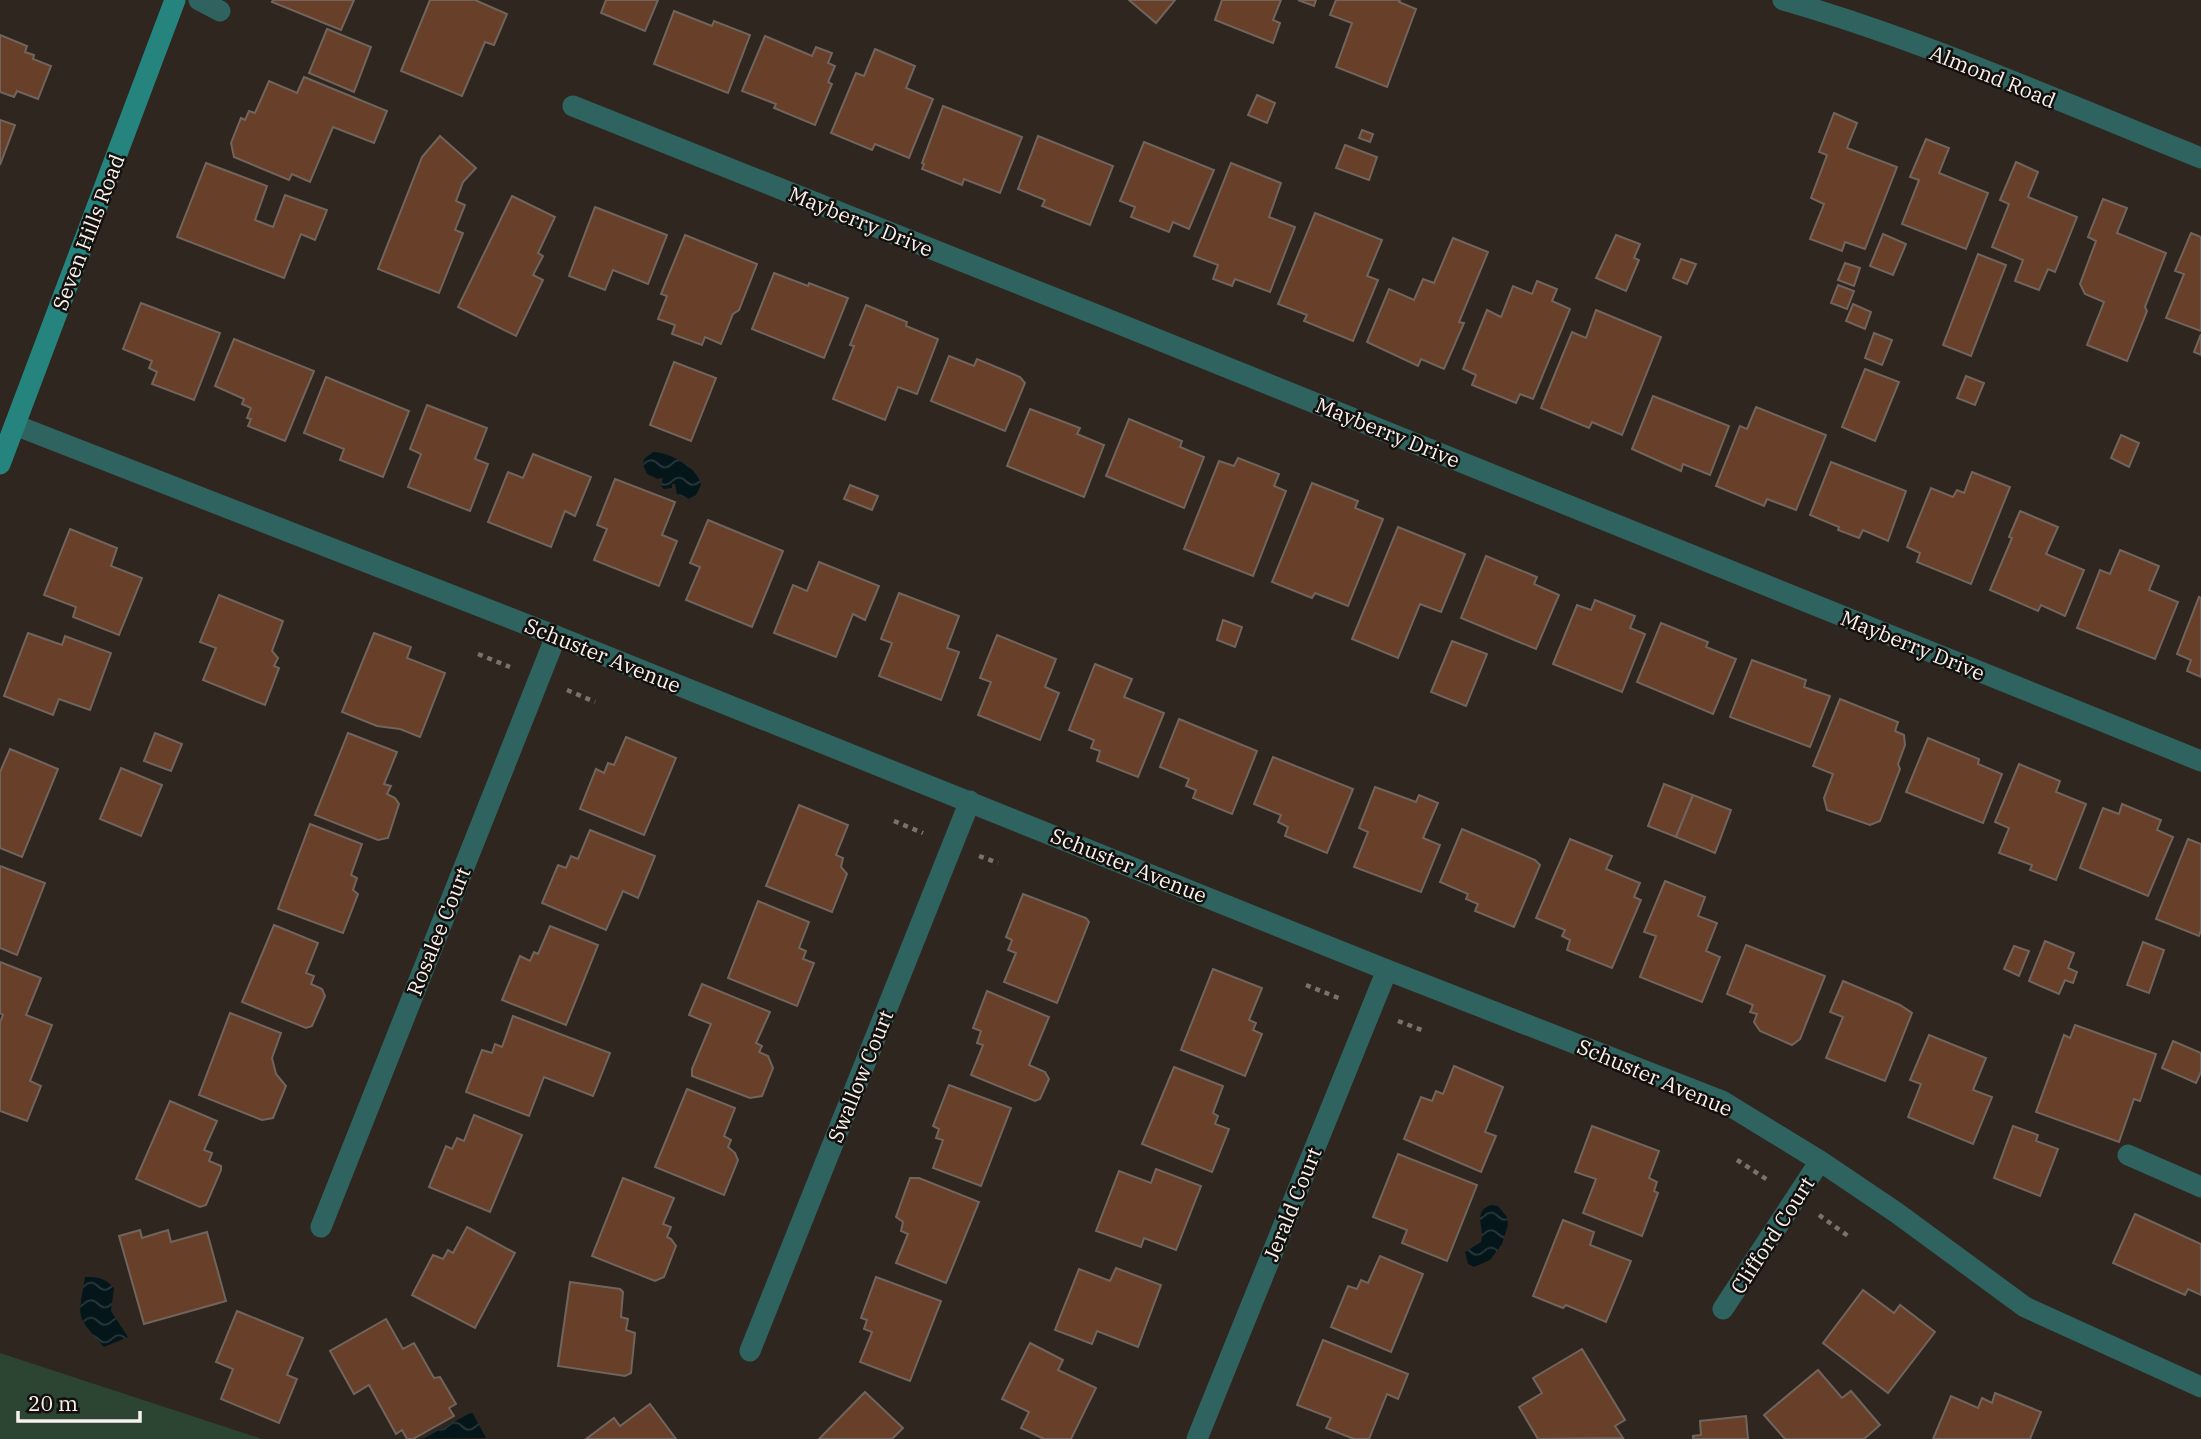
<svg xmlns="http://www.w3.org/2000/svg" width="2201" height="1439" viewBox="0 0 2201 1439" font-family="'IBM Plex Serif',serif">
	<defs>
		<pattern id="water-waves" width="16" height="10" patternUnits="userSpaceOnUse" patternTransform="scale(1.75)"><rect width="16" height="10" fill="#04161a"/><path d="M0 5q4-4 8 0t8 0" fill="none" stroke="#29383c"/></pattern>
	</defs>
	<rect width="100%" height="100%" fill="#302620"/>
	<path fill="#2c4432" d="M0 1353 262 1439H0Z"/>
	<g fill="url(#water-waves)">
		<path d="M653 452C669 452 699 468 701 485L696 495 688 499 677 494 675 484H672V488L664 489 661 486 663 478 657 479 647 474 643 465 644 459Z"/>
		<path d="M1491 1205 1498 1206 1507 1217 1508 1225 1502 1244 1490 1260 1474 1267 1468 1264 1465 1252 1481 1242C1486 1228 1471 1212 1491 1205Z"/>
		<path d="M85 1277C99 1277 105 1278 114 1288L111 1311 128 1337 104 1347C75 1314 78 1320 85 1277Z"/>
		<path d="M472 1412 486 1438 423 1439Z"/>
	</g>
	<g fill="#684029" stroke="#70645d" stroke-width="2">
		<path d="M273 0H354L341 30 272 2Z"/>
		<path d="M430 0H475L507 14 494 45 485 42 462 96 401 71Z"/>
		<path d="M606 0H658L645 31 601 13Z"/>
		<path d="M1129 0H1175L1156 23Z"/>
		<path d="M1222 0H1281L1273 20 1280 23 1273 43 1215 20Z"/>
		<path d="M1298 0H1316L1314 6Z"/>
		<path d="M1336 0H1400L1399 2 1416 9 1387 87 1336 67 1352 23 1330 15Z"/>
		<path d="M674 11 712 26 714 21 750 35 728 93 654 64Z"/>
		<path d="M327 29 371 47 354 92 309 73Z"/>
		<path d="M0 35 27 46 25 52 34 55 33 59 51 66 38 99 17 91 14 97 0 92Z"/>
		<path d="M765 36 812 56 816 47 832 53 828 63 835 66 828 82 832 84 815 125 774 108 776 104 742 91Z"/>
		<path d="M875 49 915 66 906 88 933 99 909 158 875 144 872 150 831 133 856 73 864 76Z"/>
		<path d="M304 77 387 111 374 143 333 127 310 182 292 174 289 180 234 157 231 143 241 118 245 120 249 111 255 113 269 81 297 93Z"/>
		<path d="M1257 95 1275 103 1267 123 1248 115Z"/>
		<path d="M943 106 1022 137 1000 193 964 179 962 185 922 169 924 164 922 163Z"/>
		<path d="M1834 113 1857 123 1847 148 1897 167 1865 249 1845 242 1842 251 1810 239 1824 204 1811 198 1827 155 1819 152Z"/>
		<path d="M0 120 15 125 0 165Z"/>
		<path d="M1362 130 1373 134 1370 142 1359 138Z"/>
		<path d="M440 136 476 168 463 182 456 201 465 205 455 230 463 233 439 293 378 269 422 157Z"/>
		<path d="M1038 136 1113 166 1090 225 1042 206 1045 200 1018 189Z"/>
		<path d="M1926 139 1949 148 1939 173 1988 193 1966 249 1902 224 1919 180 1910 177Z"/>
		<path d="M1144 142 1214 170 1189 229 1173 222 1169 232 1131 217 1135 207 1120 201Z"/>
		<path d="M1345 145 1377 157 1369 180 1336 168Z"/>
		<path d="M2016 162 2038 172 2028 197 2077 217 2055 272 2048 269 2039 290 2015 281 2023 260 1992 247 2009 204 2000 200Z"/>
		<path d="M206 163 267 186 255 220 273 227 285 195 327 210 315 240 301 234 284 278 177 237Z"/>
		<path d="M1231 163 1281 183 1269 217 1295 227 1270 292 1235 279 1232 286 1213 279 1218 265 1194 256Z"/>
		<path d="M512 196 555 217 538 253 543 256 533 275 543 280 516 336 458 307Z"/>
		<path d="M2103 199 2127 208 2117 233 2166 253 2145 307 2147 311 2127 361 2087 345 2104 302 2085 294 2080 284 2096 241 2088 237Z"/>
		<path d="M595 207 667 235 648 284 613 270 605 290 569 276Z"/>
		<path d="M1315 213 1382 240 1367 276 1378 280 1353 341 1304 321 1307 315 1278 304Z"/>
		<path d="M2191 233 2201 237V331L2166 318 2184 274 2175 271Z"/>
		<path d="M1883 234 1906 244 1893 275 1870 266Z"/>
		<path d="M685 235 757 264 739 310 733 314 721 344 705 337 702 345 672 334 675 325 658 319 667 296 661 294Z"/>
		<path d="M1616 235 1640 244 1634 258 1639 260 1626 291 1596 278Z"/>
		<path d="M1453 238 1488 252 1459 322 1464 323 1444 369 1421 359 1418 366 1367 342 1389 289 1414 300 1423 279 1434 283Z"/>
		<path d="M1978 254 2006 265 1971 356 1943 345Z"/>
		<path d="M1681 259 1696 264 1687 284 1673 278Z"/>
		<path d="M1845 263 1860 268 1854 286 1838 280Z"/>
		<path d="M774 273 808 286 809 283 848 298 824 358 752 329Z"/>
		<path d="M1537 281 1557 289 1552 301 1570 309 1533 399 1520 394 1516 403 1472 385 1476 375 1463 369 1487 310 1501 317 1513 286 1532 294Z"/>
		<path d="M1838 285 1854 291 1847 309 1831 303Z"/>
		<path d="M141 303 220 333 194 400 152 384 157 372 149 368 152 361 123 349Z"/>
		<path d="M1853 304 1871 312 1865 329 1846 321Z"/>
		<path d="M866 305 907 322 906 326 938 339 917 394 898 387 885 420 833 399 854 346 850 345Z"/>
		<path d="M1596 310 1661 337 1622 435 1592 422 1589 428 1541 408 1572 332 1586 338Z"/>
		<path d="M1874 333 1892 340 1882 365 1865 358Z"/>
		<path d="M2201 334V355L2194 352Z"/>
		<path d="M234 339 314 371 285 441 248 426 251 419 247 418 251 408 242 404 244 399 215 386Z"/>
		<path d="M949 356 974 366 977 359 1020 377 1025 383 1005 431 931 401Z"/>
		<path d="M674 362 716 378 691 441 650 425Z"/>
		<path d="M1865 369 1899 382 1875 441 1842 427Z"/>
		<path d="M1966 376 1984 383 1975 405 1957 398Z"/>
		<path d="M326 377 409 411 383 477 340 460 344 449 304 433Z"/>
		<path d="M1653 396 1729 426 1710 475 1683 464 1681 471 1632 449Z"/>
		<path d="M427 405 487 428 475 459 488 464 470 511 408 487 421 454 410 449Z"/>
		<path d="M1756 407 1826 435 1796 510 1767 499 1764 506 1716 486 1740 426 1747 429Z"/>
		<path d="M1030 409 1080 428 1077 434 1104 445 1084 497 1007 466Z"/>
		<path d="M1129 419 1182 441 1180 447 1204 457 1184 508 1106 476Z"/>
		<path d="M2121 435 2139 443 2129 467 2111 458Z"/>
		<path d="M533 454 591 477 575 516 565 511 551 547 488 522 508 472 523 478Z"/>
		<path d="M1238 458 1279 474 1274 486 1286 491 1253 576 1184 549 1219 461 1234 466Z"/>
		<path d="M1831 462 1906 491 1888 541 1863 530 1859 538 1838 530 1839 527 1810 515Z"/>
		<path d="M1972 472 2010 487 1971 584 1917 562 1920 553 1907 547 1931 488 1953 497 1957 490 1964 493Z"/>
		<path d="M615 479 675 502 662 535 677 541 659 586 594 560 607 529 597 525Z"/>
		<path d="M1312 483 1358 501 1355 508 1383 519 1348 606 1315 593 1312 598 1272 582Z"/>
		<path d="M850 485 878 496 872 510 844 499Z"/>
		<path d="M2020 511 2058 527 2046 554 2084 570 2065 616 2041 605 2038 611 1990 590 2012 538 2009 537Z"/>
		<path d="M708 520 783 551 752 627 686 600 700 567 690 563Z"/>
		<path d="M1398 527 1465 554 1441 612 1420 604 1398 658 1352 639Z"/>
		<path d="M70 529 117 548 111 566 142 578 119 635 73 617 76 607 44 595Z"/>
		<path d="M2120 550 2159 566 2149 590 2178 602 2155 659 2077 628 2100 570 2110 574Z"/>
		<path d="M1486 556 1537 577 1534 584 1559 595 1536 649 1461 618Z"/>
		<path d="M819 562 879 586 865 620 853 614 836 657 774 633 793 585 807 591Z"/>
		<path d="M899 593 959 616 947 648 959 652 941 700 879 676 892 643 881 639Z"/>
		<path d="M219 595 283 621 272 651 278 658 274 666 279 668 265 705 203 680 216 648 200 642Z"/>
		<path d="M2199 597 2201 598V677L2187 671 2191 660 2177 654Z"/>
		<path d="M1595 600 1635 616 1630 628 1645 634 1622 692 1553 664 1577 605 1591 610Z"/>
		<path d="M1223 620 1242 627 1235 647 1217 640Z"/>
		<path d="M1661 623 1708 642 1706 647 1736 659 1713 714 1637 682Z"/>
		<path d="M28 633 62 645 65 636 111 653 90 710 59 699 53 715 4 696Z"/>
		<path d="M374 633 411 647 407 658 445 673 420 737 400 729 377 726 342 712Z"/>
		<path d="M997 635 1056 659 1045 687 1059 693 1040 740 978 715 991 682 980 678Z"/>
		<path d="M1452 641 1487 654 1466 706 1431 692Z"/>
		<path d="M1752 660 1806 680 1804 687 1830 696 1810 747 1730 717Z"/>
		<path d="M1095 664 1132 679 1124 697 1164 713 1138 777 1097 761 1100 751 1091 748 1094 740 1069 730Z"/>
		<path d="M1840 699 1898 722 1895 731 1904 735 1905 745 1898 764 1900 769 1880 821 1870 825 1827 810 1824 798 1833 774 1813 766Z"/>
		<path d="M1179 719 1257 751 1232 814 1193 798 1196 790 1186 786 1189 779 1160 767Z"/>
		<path d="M155 733 182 744 171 771 144 761Z"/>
		<path d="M348 733 397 752 384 784 391 786 387 794 395 798 399 804 388 838 378 840 315 815Z"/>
		<path d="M626 737 676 758 644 835 580 809 596 769 604 773 608 763 614 765Z"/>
		<path d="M1928 738 1979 759 1978 764 2002 774 1983 823 1906 792Z"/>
		<path d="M10 749 58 769 22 857 0 848V772Z"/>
		<path d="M1273 757 1353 789 1327 853 1285 836 1288 827 1278 822 1281 815 1254 804Z"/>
		<path d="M2019 764 2060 781 2056 792 2086 804 2056 880 2030 870 2032 865 1999 853 2009 828 1995 822Z"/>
		<path d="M121 768 162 785 141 836 100 819Z"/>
		<path d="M1664 784 1693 795 1676 837 1648 826Z"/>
		<path d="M1375 787 1416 802 1419 795 1438 803 1423 838 1440 845 1421 892 1354 867 1368 832 1359 828Z"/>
		<path d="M1693 795 1731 810 1715 853 1676 837Z"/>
		<path d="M2122 804 2161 820 2157 830 2173 837 2148 896 2080 868 2103 808 2119 814Z"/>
		<path d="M799 805 848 825 836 855 843 858 841 867 847 874 832 912 766 886Z"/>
		<path d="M310 824 362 844 351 875 357 878 353 890 358 894 343 933 278 909Z"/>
		<path d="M1462 829 1535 860 1540 865 1514 927 1475 911 1478 904 1466 899 1468 894 1440 882Z"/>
		<path d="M590 830 655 856 638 898 623 891 606 930 542 903 558 865 566 868 571 856 578 859Z"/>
		<path d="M1570 839 1612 856 1606 869 1640 883 1634 897 1641 900 1612 968 1567 950 1570 940 1562 936 1565 930 1536 918Z"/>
		<path d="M2188 839 2201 844V930L2199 936 2156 919Z"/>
		<path d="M0 866 45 883 17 955 0 948Z"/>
		<path d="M1665 881 1705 897 1698 916 1717 923 1706 951 1720 957 1702 1002 1640 977 1656 936 1644 932Z"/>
		<path d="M1023 894 1086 918 1089 922 1057 1003 1004 982 1016 953 1008 950 1012 940 1006 937Z"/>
		<path d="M758 901 809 922 799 948 806 951 803 959 814 963 797 1006 728 978Z"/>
		<path d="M274 925 318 943 306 973 314 976 311 984 322 989 325 996 312 1026 306 1028 242 1002Z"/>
		<path d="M550 926 598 945 566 1025 502 1000 520 956 530 961 534 952 538 954Z"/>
		<path d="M2045 941 2074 953 2068 968 2077 972 2073 983 2065 980 2059 994 2029 981Z"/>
		<path d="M2143 942 2164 950 2149 993 2127 985Z"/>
		<path d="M1746 945 1825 976 1800 1039 1792 1045 1760 1031 1754 1022 1757 1014 1750 1012 1753 1005 1727 994Z"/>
		<path d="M2014 946 2029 951 2019 976 2004 969Z"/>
		<path d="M0 962 41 978 26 1015 52 1025 30 1081 41 1086 27 1121 0 1111V1022L3 1015 0 1013Z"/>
		<path d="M1213 969 1262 988 1249 1020 1256 1023 1253 1030 1262 1034 1245 1076 1181 1050Z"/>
		<path d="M1843 981 1900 1005 1912 1013 1885 1081 1826 1058 1843 1017 1830 1012Z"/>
		<path d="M702 984 770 1012 756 1043 762 1046 759 1052 768 1056 773 1068 762 1096 750 1098 692 1076V1069L711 1024 689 1015Z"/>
		<path d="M987 991 1049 1017 1029 1065 1045 1072 1049 1079 1040 1099 1035 1101 971 1075 983 1045 977 1043 981 1031 973 1028Z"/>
		<path d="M230 1013 281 1033 272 1058 276 1074 286 1086 273 1118 262 1120 199 1095Z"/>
		<path d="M513 1016 610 1053 593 1096 544 1077 529 1116 466 1092 482 1050 492 1053 495 1044 502 1047Z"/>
		<path d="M2075 1025 2156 1054 2140 1101 2134 1099 2119 1142 2036 1112 2064 1035 2070 1038Z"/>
		<path d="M1929 1035 1986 1058 1973 1090 1992 1097 1973 1144 1908 1117 1921 1084 1910 1080Z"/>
		<path d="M2173 1041 2201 1053V1072L2196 1083 2162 1068Z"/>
		<path d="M1454 1066 1503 1087 1485 1132 1496 1136 1481 1172 1404 1139 1421 1097 1432 1101 1436 1091 1443 1094Z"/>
		<path d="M1174 1067 1223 1086 1213 1113 1218 1116 1215 1124 1229 1129 1212 1172 1142 1144Z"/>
		<path d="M949 1085 1011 1108 981 1186 933 1168 943 1140 936 1138 939 1129 933 1126Z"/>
		<path d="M687 1089 735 1108 724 1136 731 1140 728 1147 735 1153 738 1160 724 1195 655 1167Z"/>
		<path d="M170 1101 217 1121 204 1150 212 1153 209 1161 221 1166V1170L206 1205 200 1207 136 1179Z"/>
		<path d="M474 1115 522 1135 490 1212 429 1187 446 1146 452 1149 457 1138 464 1141Z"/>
		<path d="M1592 1126 1659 1151 1649 1178 1657 1182 1654 1191 1658 1193 1642 1236 1583 1213 1596 1179 1575 1172Z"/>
		<path d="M2013 1126 2038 1135 2036 1141 2058 1149 2040 1196 1994 1178Z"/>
		<path d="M1398 1154 1477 1185 1447 1261 1402 1243 1407 1230 1373 1217Z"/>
		<path d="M1156 1169 1201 1186 1176 1250 1144 1238 1141 1247 1096 1231 1119 1171 1151 1183Z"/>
		<path d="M623 1178 674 1198 663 1224 671 1227 667 1237 671 1239 676 1246 664 1277 655 1281 592 1256Z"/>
		<path d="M910 1178H919L979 1202 946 1283 896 1263 908 1234 901 1231 903 1222 896 1217Z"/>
		<path d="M2135 1214 2201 1244V1295L2188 1289 2185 1295 2113 1263Z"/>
		<path d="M1563 1220 1594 1232 1590 1245 1631 1261 1606 1322 1566 1305 1563 1308 1533 1296Z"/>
		<path d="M467 1227 515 1253 475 1328 412 1295 433 1255 443 1259 448 1250 453 1253Z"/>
		<path d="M140 1230 142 1238 168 1230 171 1242 207 1232 226 1301 144 1324 119 1236Z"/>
		<path d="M1380 1256 1423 1274 1391 1352 1331 1327 1348 1286 1357 1289 1361 1280 1368 1283Z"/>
		<path d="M1116 1268 1161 1285 1138 1347 1097 1331 1092 1344 1055 1330 1079 1269 1110 1281Z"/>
		<path d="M876 1277 941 1301 910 1381 860 1362 872 1332 864 1329 867 1320 861 1318Z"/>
		<path d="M570 1282 620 1289 623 1292 621 1317 628 1319 626 1330 635 1333 631 1373 625 1376 558 1366Z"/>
		<path d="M1863 1290 1894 1313 1900 1305 1935 1332 1888 1393 1823 1343Z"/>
		<path d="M237 1311 303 1338 287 1375 297 1379 279 1423 221 1399 233 1369 216 1362Z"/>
		<path d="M386 1319 403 1349 414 1343 434 1378 440 1377 456 1404 449 1408 454 1416 413 1439H407L402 1430 396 1434 369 1385 354 1394 330 1351Z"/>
		<path d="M1323 1340 1408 1374 1398 1399 1387 1394 1369 1439H1354L1326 1428 1331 1418 1297 1405Z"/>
		<path d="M1030 1343 1063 1360 1058 1370 1096 1388 1071 1439H1044L1021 1428 1029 1412 1002 1399Z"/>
		<path d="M1582 1349 1625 1420 1615 1426 1623 1438 1538 1439 1519 1407 1542 1393 1533 1378Z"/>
		<path d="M1818 1370 1842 1398 1851 1391 1880 1425 1864 1439H1785L1764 1415Z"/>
		<path d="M865 1392 903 1428 892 1439H819Z"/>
		<path d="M1995 1393 2041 1412 2030 1439H1933L1951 1396 1978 1408 1982 1398 1992 1403Z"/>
		<path d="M650 1404 676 1439H586L614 1418 620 1426Z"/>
		<path d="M1746 1416 1748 1439H1693V1436L1701 1435 1700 1421Z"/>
	</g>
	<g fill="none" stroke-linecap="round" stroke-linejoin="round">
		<g stroke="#7b726c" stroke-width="4.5" stroke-dasharray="5 5" stroke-linecap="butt">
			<path d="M478 654 510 667"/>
			<path d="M567 690 595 702"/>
			<path d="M894 821 923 833"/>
			<path d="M979 856 998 863"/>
			<path d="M1306 985 1341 999"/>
			<path d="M1398 1021 1422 1030"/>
			<path d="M1737 1160 1769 1181"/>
			<path d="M1819 1215 1848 1236"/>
		</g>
		<path stroke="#2e635f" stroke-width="21" d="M2128 1155 2201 1187"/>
		<g stroke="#2e635f" stroke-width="21">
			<path d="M199 0 220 11"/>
			<path d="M1783 0C1926 41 2063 103 2201 158"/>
			<path d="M573 106 1112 321 2201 761"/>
			<path d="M15 425 556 636 1387 970 1722 1101 1820 1161 1897 1213 2025 1307 2201 1387"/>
			<path d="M321 1227 556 636"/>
			<path d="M1723 1309 1820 1161"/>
			<path d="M750 1351 970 801"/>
			<path d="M1197 1439 1387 970"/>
		</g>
		<path stroke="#25847e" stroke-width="21" d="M0 464 175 0"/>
	</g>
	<g text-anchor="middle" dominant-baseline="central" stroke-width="5" stroke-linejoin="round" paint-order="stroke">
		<g font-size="21" fill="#f8f1ed" stroke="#14100d">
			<text transform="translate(1993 76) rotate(22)">Almond Road</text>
			<text transform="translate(861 221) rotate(22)">Mayberry Drive</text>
			<text transform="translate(88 232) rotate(-69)">Seven Hills Road</text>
			<text transform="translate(1388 432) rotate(22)">Mayberry Drive</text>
			<text transform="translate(1913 645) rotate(22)">Mayberry Drive</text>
			<text transform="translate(603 655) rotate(22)">Schuster Avenue</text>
			<text transform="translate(1129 865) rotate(22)">Schuster Avenue</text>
			<text transform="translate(438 931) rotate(-68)">Rosalee Court</text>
			<text transform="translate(860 1076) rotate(-68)">Swallow Court</text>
			<text transform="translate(1655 1077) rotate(23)">Schuster Avenue</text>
			<text transform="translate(1292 1204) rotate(-68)">Jerald Court</text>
			<text transform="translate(1772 1235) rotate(-57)">Clifford Court</text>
		</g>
	</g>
	<path d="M18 1411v10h122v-10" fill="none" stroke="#f8f1ed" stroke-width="3.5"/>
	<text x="28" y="1411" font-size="21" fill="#f8f1ed" stroke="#14100d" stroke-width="5" paint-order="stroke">20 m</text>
</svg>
